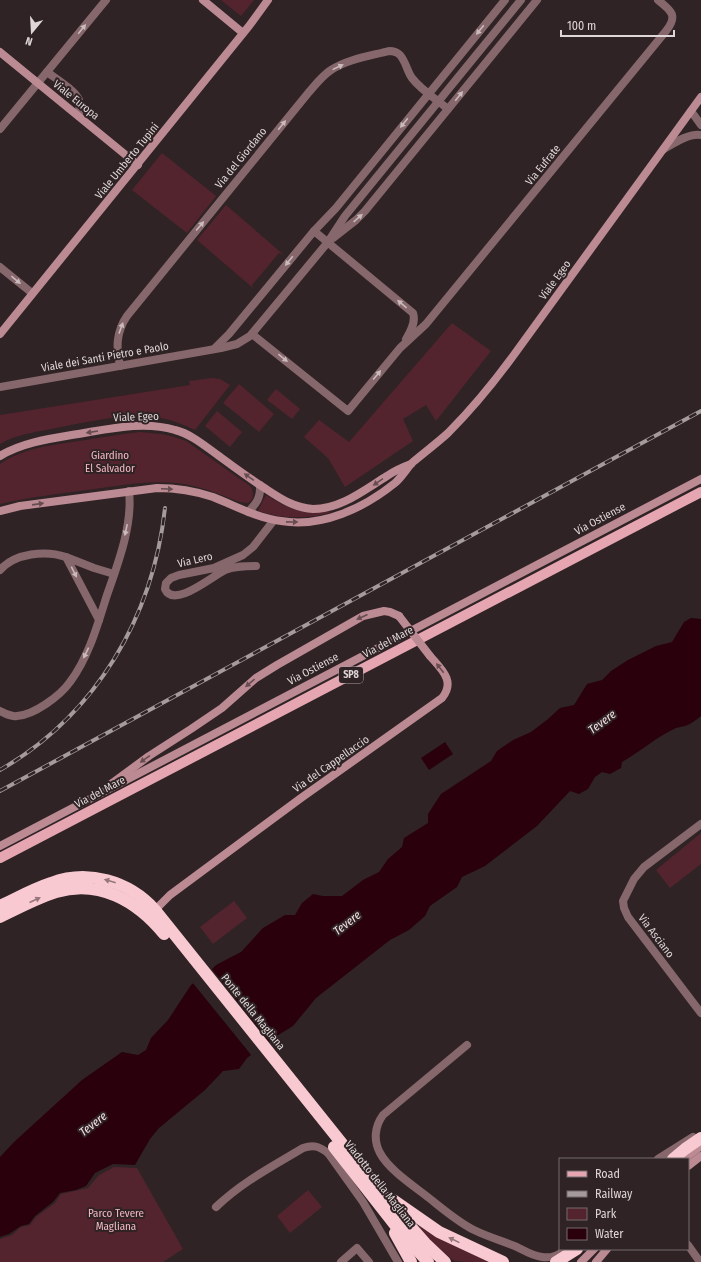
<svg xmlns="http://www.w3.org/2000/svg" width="701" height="1262" viewBox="0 0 701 1262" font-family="'Fira Sans Condensed',sans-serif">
	<rect width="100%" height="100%" fill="#2f2325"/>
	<g fill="#53232e">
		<path d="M221 0H254L241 16Z"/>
		<path d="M162 153 216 196 187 233 132 190Z"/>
		<path d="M226 205 284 255 279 253 252 285 253 288 197 240Z"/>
		<path d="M452 323 491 351 436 421 426 405 403 419 413 441 345 487 328 458 304 437 319 420 349 442Z"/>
		<path d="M212 378 220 379 230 385 195 430C180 423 164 417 148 416 117 415 86 422 56 428 37 432 17 434 0 444V415L190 385 189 381Z"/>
		<path d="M239 384 274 414 259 432 223 403Z"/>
		<path d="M276 389 300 409 292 419 267 400Z"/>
		<path d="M217 411 242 432 230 447 205 426Z"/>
		<path d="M140 432 161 434 171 436 186 441 250 486C254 491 255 501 247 503 246 503 240 502 240 502 219 494 198 485 176 483 146 480 117 486 87 490 58 494 29 497 0 504V464C23 448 52 445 79 441 99 438 120 434 140 432Z"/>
		<path d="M266 495C289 509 301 515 329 511L330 513C306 519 282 519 258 511Z"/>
		<path d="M701 833V864L670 888 656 870Z"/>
		<path d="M234 901 247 918 213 944 200 927Z"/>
		<path d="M114 1167 137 1168 183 1249 163 1262H0V1239L12 1235 21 1227 30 1225 36 1217 55 1203 61 1194 88 1188 99 1175Z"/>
		<path d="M308 1190 322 1207 290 1233 277 1216Z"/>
		<path d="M418 1224 490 1262C483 1262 460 1262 455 1261 447 1257 421 1232 418 1224Z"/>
	</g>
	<g fill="#2a000c">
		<path d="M691 618 701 619V716C696 720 691 724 685 726 682 727 679 727 676 728 656 737 640 752 622 762L621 768 610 774 602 772 595 777 588 789 579 794 570 791 537 826 485 866 462 877 457 887 430 906 425 916 409 930 390 940 316 998 293 1026 275 1037 247 1058 239 1069 223 1071 205 1090 159 1128 150 1139 135 1165 113 1164 95 1173 86 1186 76 1190 60 1193 53 1202 35 1216 29 1224 21 1226 9 1234 0 1237V1157L14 1142 82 1080 122 1052 138 1055 146 1050 151 1038 168 1020 191 985 210 971 216 965 241 952 263 928 285 915H295L302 903 313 894 323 896H342L363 880 379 872 388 859 402 847 404 838 428 823V814L441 794 491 761 497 751 513 740 531 732 548 719 560 708 574 705 587 684 602 680 611 671 628 660 656 646 672 642 684 622Z"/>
		<path d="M445 742 453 754 429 770 421 758Z"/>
	</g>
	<path fill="#2f2325" d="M211 968 270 1043 252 1056 192 982Z"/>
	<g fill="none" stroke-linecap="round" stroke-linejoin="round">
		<g stroke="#86676c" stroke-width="8">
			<path d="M47 72C55 78 76 91 79 100 80 105 79 111 79 116"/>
			<path d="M691 111 701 125"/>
			<path d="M0 129 106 0"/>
			<path d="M664 149C674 143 689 133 701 135"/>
			<path d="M314 231 413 313C416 322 411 331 406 339"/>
			<path d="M333 238 356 220 365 211 537 0"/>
			<path d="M0 267 32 293"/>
			<path d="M252 334 348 411 400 348 426 324 666 31C678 16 672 11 658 0"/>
			<path d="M214 349 229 334 314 231 336 208 505 0"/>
			<path d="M120 366C116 348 116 332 127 316L309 92C316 84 323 75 331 70 348 59 370 56 389 51 393 51 397 52 400 55 406 62 407 71 412 78 421 90 436 99 448 109"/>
			<path d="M0 387 221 348 237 344 250 336 328 242 345 216 521 0"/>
			<path d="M248 512C256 504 261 498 260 485"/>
			<path d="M256 566C245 566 235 566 225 570 212 576 174 609 165 589L166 583 171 578 179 575 214 568 243 555 253 547 274 520"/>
			<path d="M0 570C15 553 46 550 66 557"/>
			<path d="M99 620 66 557 94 568 114 574"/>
			<path d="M0 711C6 714 11 717 17 716 34 715 60 696 70 682 88 658 97 627 106 598 117 566 133 526 129 491"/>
			<path d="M701 824 644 867 634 879 623 901 624 908 628 917 701 1013"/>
			<path d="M467 1045 383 1115C375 1126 373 1140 380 1153 389 1170 414 1186 429 1198 443 1209 458 1222 474 1230 488 1237 503 1241 517 1247 525 1251 533 1256 542 1257 549 1258 557 1256 562 1252"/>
			<path d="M328 1153 363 1202 398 1262"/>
			<path d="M658 1159 693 1137"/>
			<path d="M216 1207C242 1182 273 1166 303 1148 314 1144 320 1147 328 1153L334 1148"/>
			<path d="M688 1245 700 1262"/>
			<path d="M341 1262 357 1248 369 1262"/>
		</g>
		<g stroke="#bc8a93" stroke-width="8">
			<path d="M203 0 243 33"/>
			<path d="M0 52 138 165"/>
			<path d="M0 334 249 26 268 0"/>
			<path d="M0 456C25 441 56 438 84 433 113 428 146 421 175 430 191 434 205 446 219 456 234 467 250 479 266 489 281 499 295 508 313 509 341 509 364 490 387 476 394 471 403 467 411 464"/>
			<path d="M0 511 20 506 157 488C176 488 195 491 213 497 236 506 257 518 281 521 322 528 364 508 395 483 402 477 407 468 413 462 425 452 437 443 448 433 473 408 495 381 516 352L701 97"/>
			<path d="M111 784 149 756 191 729 222 708 256 678 277 665 363 616 384 611 390 612 399 616"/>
			<path d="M0 846 701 479"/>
			<path d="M155 910 170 895 301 798 442 698C456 681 441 669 430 656"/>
			<path d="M684 1159 701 1146"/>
			<path d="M688 1166 701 1156"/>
			<path d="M581 1262 594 1249"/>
			<path d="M596 1262 607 1249"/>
		</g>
		<path stroke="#e6a6b1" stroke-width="10" d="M0 858 701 492"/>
		<g stroke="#f9c9d1" stroke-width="12">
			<path d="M0 906C17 898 33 889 51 883 88 869 129 881 155 910L388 1201 425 1243 445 1262"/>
			<path d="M0 917C18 908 37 898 56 892 99 879 137 901 164 934"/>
			<path d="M334 1147 399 1230 428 1262"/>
			<path d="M673 1159 685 1149 701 1138"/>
			<path d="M393 1200 439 1232 503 1262"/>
			<path d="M395 1233 411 1262"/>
			<path d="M556 1262 577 1249"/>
		</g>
		<defs>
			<g id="rail">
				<path d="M0 770C96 715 153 617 165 508"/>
				<path d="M0 791 701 411"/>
			</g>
		</defs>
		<use href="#rail" stroke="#a59b9d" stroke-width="4"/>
		<use href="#rail" stroke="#2f2325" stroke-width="2.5" stroke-dasharray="8" stroke-linecap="butt"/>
		<path stroke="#bc8a93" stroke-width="8" d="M399 616 430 656"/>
	</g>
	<defs><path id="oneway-solid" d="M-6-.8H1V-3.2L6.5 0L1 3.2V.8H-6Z"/></defs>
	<g fill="#c9babc">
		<use href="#oneway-solid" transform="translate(82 29) rotate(-51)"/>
		<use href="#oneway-solid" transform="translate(480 30) rotate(129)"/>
		<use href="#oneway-solid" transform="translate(338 67) rotate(-26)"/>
		<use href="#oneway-solid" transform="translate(459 96) rotate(-51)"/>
		<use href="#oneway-solid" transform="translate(404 123) rotate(129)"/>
		<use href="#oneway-solid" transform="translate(282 125) rotate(-51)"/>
		<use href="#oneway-solid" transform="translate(358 218) rotate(-42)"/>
		<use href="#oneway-solid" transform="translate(200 226) rotate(-50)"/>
		<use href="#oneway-solid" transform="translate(289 261) rotate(129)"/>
		<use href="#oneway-solid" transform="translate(16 280) rotate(39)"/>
		<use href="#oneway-solid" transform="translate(402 304) rotate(-140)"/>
		<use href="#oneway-solid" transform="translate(121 328) rotate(-70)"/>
		<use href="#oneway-solid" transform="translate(283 358) rotate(39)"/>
		<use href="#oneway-solid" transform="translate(377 375) rotate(-50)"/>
		<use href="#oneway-solid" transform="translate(126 530) rotate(102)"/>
		<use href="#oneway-solid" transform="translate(74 572) rotate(63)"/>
		<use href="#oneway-solid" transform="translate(86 653) rotate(116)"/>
	</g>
	<g fill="#674c51">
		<use href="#oneway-solid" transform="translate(92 432) rotate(171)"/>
		<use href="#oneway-solid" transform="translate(249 477) rotate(-145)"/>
		<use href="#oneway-solid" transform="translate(378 482) rotate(146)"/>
		<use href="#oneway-solid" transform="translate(167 489) rotate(3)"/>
		<use href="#oneway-solid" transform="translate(38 504) rotate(-8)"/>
		<use href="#oneway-solid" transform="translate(292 522) rotate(1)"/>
		<use href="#oneway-solid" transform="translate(362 617) rotate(156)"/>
		<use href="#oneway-solid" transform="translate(440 668) rotate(-128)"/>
		<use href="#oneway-solid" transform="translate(250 683) rotate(140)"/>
		<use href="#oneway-solid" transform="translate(145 759) rotate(145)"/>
	</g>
	<g fill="#94767b">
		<use href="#oneway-solid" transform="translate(110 881) rotate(-164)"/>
		<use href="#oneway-solid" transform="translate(35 900) rotate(-24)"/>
		<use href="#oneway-solid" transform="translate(454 1240) rotate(-154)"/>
	</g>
	<g text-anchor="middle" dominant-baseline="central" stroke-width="4" stroke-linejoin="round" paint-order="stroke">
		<rect fill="#2f2325" stroke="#aaa0a2" stroke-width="1" x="339" y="667" width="24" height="16" rx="3"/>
		<g font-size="10" font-weight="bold" fill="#dfd6d7">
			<text x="351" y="675">SP8</text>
		</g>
		<g font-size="11" fill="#dfd6d7" stroke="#2f2325">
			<text transform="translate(76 100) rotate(39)">Viale Europa</text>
			<text transform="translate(241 158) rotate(-51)">Via del Giordano</text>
			<text transform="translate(127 161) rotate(-51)">Viale Umberto Tupini</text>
			<text transform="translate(543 165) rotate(-51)">Via Eufrate</text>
			<text transform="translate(555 280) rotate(-54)">Viale Egeo</text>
			<text transform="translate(105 357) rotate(-10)">Viale dei Santi Pietro e Paolo</text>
			<text transform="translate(136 417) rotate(-2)">Viale Egeo</text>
			<text transform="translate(600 519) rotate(-28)">Via Ostiense</text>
			<text transform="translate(195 560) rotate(-13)">Via Lero</text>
			<text transform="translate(388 642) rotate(-28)">Via del Mare</text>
			<text transform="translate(313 669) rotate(-28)">Via Ostiense</text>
			<text transform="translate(331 764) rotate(-35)">Via del Cappellaccio</text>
			<text transform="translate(100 792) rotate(-28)">Via del Mare</text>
			<text transform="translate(656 936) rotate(53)">Via Asciano</text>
			<text transform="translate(253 1012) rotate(51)">Ponte della Magliana</text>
			<text transform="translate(380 1184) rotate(52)">Viadotto della Magliana</text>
		</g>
		<g font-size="11" fill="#f7b9c3" stroke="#2f2325">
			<text x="110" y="455">Giardino<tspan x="110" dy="13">El Salvador</tspan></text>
			<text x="116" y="1213">Parco Tevere<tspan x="116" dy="13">Magliana</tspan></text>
		</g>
		<g font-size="12" font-style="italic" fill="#f4dee1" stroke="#2f2325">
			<text transform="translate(602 722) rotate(-37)">Tevere</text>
			<text transform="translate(347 923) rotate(-38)">Tevere</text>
			<text transform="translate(93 1124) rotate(-38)">Tevere</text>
		</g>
	</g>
	<rect x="559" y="1158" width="130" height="92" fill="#2f2325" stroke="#756b6c"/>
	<rect x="567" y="1171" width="20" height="6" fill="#e6a6b1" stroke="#756b6c"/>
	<text x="595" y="1178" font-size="12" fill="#dfd6d7">Road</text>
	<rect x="567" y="1191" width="20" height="6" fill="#a59b9d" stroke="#756b6c"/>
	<text x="595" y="1198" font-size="12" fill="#dfd6d7">Railway</text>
	<rect x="567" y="1208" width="20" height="12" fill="#53232e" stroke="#756b6c"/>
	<text x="595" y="1218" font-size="12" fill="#dfd6d7">Park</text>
	<rect x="567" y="1228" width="20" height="12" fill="#2a000c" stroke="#756b6c"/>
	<text x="595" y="1238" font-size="12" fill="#dfd6d7">Water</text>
	<g transform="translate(32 32) rotate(198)" stroke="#2f2325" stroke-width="3" paint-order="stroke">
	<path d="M0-3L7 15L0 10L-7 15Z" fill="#dfd6d7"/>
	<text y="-6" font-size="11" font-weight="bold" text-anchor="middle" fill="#dfd6d7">N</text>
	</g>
	<path d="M561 30v6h113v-6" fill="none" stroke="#dfd6d7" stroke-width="2"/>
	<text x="567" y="30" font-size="12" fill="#dfd6d7" stroke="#2f2325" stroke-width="3" paint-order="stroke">100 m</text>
</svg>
